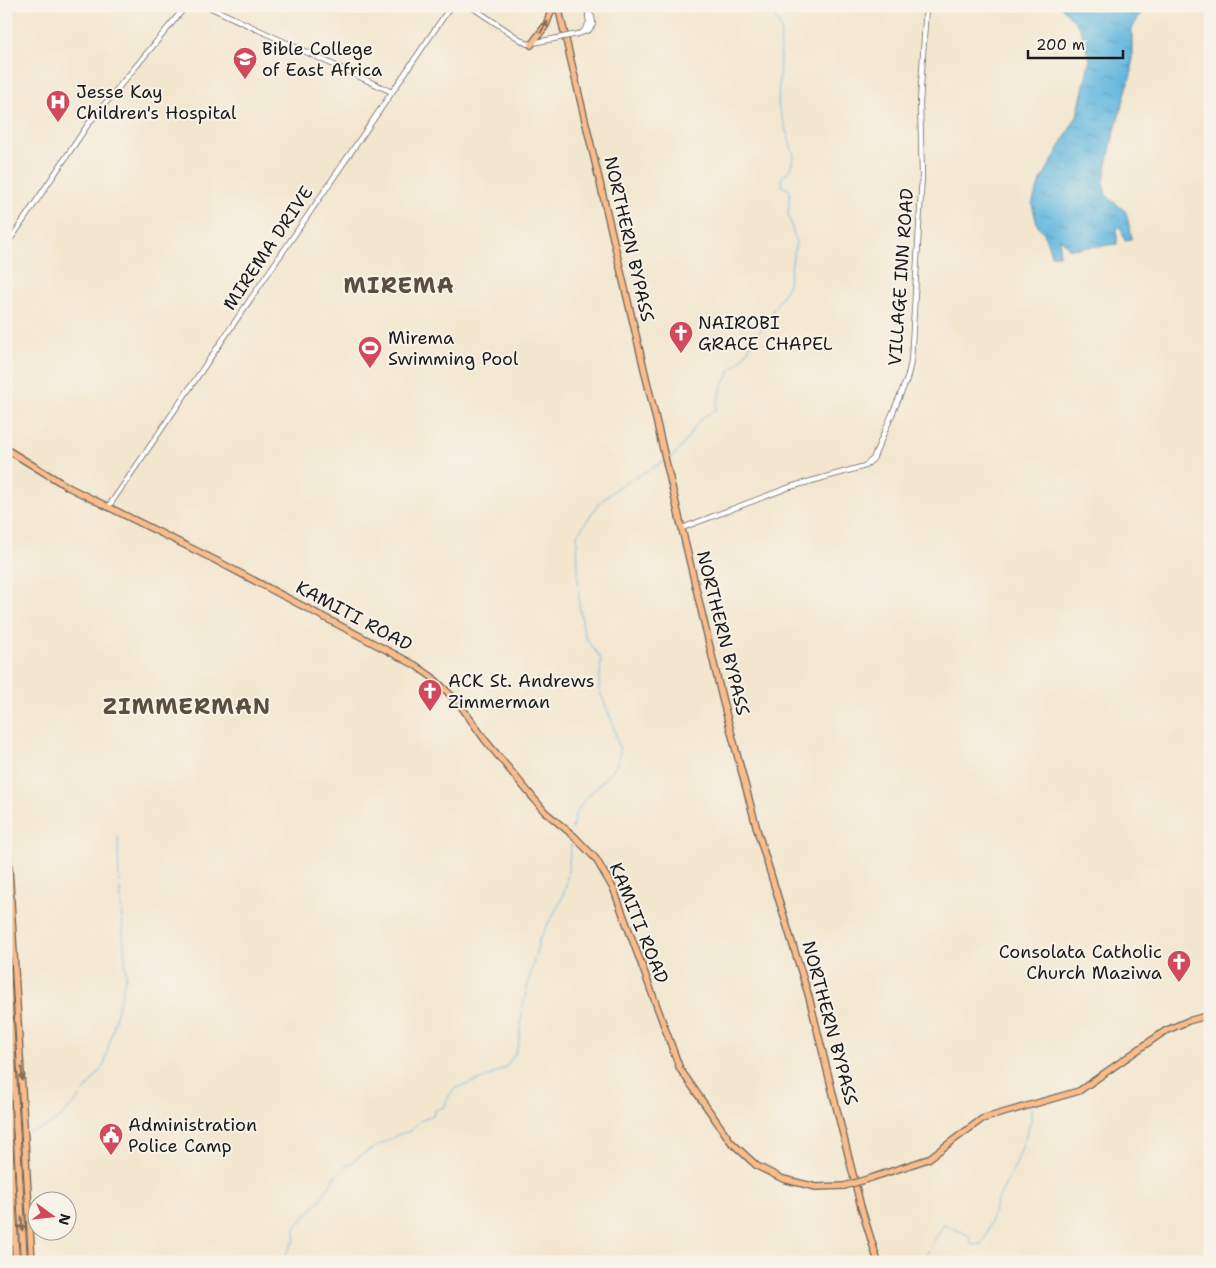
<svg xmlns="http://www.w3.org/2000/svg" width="1216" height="1268" viewBox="0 0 1216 1268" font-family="'Shantell Sans',sans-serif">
	<defs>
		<pattern id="water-ripples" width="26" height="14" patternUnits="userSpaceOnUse" patternTransform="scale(1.25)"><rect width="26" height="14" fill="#63b8df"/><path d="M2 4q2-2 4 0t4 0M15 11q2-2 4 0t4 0" fill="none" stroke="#5195b4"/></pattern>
	</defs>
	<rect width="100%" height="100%" fill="#f7f3e8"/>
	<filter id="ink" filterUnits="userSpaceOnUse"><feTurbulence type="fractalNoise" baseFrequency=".02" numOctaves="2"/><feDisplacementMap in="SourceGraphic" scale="10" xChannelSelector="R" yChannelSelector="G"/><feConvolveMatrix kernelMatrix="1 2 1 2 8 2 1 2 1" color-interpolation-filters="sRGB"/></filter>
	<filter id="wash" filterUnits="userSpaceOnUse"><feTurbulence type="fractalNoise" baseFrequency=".0096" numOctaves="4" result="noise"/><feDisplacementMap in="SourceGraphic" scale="20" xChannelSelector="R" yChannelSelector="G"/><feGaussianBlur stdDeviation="1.12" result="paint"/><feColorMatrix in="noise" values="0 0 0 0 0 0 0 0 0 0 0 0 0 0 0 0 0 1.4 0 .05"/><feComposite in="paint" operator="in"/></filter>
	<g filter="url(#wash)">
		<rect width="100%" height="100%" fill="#f3e6cf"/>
		<path fill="url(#water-ripples)" stroke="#406a7e" d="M1061 6H1145L1132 29V71L1113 137 1103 184 1106 195 1126 212 1132 238 1125 241 1120 226 1117 230V244L1070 249 1060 238 1059 255H1051L1044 233 1037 224 1032 204 1039 184 1077 116 1090 59 1080 28Z"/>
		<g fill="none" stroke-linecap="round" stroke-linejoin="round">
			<g stroke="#63b8df" stroke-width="1">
				<path d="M669 459C688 447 693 417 715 411L722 387 731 370 742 359 787 288 796 243 788 214 790 190 782 186 781 179 790 169 794 156 778 105 781 30 776 18 764 6"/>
				<path d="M572 830 575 815 583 802 617 765 620 751 612 721 599 690 601 659 585 637 579 605 577 535 599 503 618 487 663 462"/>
				<path d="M118 837 119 883"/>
				<path d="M84 1092 104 1065 126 975 120 889"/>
				<path d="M28 1132C50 1130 67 1112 80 1097"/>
				<path d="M281 1262 295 1239V1228L321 1199 333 1179 345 1167 363 1154 397 1135 410 1131 420 1121 433 1115 435 1110 444 1107 449 1096 456 1088 486 1078 506 1067 515 1054 519 1042 523 1005 539 940 561 901 566 886 572 838"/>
				<path d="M922 1262 944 1224 968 1235 972 1245 981 1244 986 1237 997 1201 1016 1164 1031 1120V1108"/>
			</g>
		</g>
	</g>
	<g filter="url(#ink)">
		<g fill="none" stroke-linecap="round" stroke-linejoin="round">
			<defs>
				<g id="minor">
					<path d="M207 6 392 92"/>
					<path d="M470 6 527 44 553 39"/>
					<path d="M584 31 589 23 588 16"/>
					<path d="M578 34 589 30 593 24 592 17 583 6"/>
					<path d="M6 246 89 123 186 6"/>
					<path d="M109 506 451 6"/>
					<path d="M682 528 790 487 865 466 873 459 907 379 911 362 922 176 920 103 926 6"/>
				</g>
				<g id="major">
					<path d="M558 6 722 698 758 833 809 997 861 1207 878 1262"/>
					<path d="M531 45 546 25 553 6"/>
					<path d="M6 449 68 487 215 560 415 665 432 677 458 702 485 740 545 812 574 836 596 859 614 890 680 1069 731 1142 757 1166 783 1179 816 1187 844 1186"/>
					<path d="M6 816 32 1262"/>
					<path d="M871 1178 928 1159 982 1119 1079 1091 1165 1031 1188 1021 1210 1015"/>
					<path d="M6 1227 8 1262"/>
				</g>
				<g id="highway">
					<path d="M6 949 24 1262"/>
					<path d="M6 1082 16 1262"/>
				</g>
			</defs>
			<use href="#minor" stroke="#67635b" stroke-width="6"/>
			<use href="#major" stroke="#67635b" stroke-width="8"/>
			<use href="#highway" stroke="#67635b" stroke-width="8"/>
			<use href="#minor" stroke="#fff" stroke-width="4.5"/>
			<use href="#major" stroke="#f9bc8a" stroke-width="5.5"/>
			<use href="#highway" stroke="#f9bc8a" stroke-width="6"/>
			<defs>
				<path id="minor-bridge" d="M553 39 578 34"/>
				<path id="major-bridge" d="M844 1186 871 1178"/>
			</defs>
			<use href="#minor-bridge" stroke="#67635b" stroke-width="6" stroke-linecap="butt"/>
			<use href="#major-bridge" stroke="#67635b" stroke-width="8" stroke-linecap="butt"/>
			<use href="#minor-bridge" stroke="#fff" stroke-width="4.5"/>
			<use href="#major-bridge" stroke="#f9bc8a" stroke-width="5.5"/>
		</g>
		<defs><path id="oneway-solid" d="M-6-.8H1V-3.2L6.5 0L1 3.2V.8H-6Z" transform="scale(1.25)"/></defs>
		<g fill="#8a6c53">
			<use href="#oneway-solid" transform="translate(544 27) rotate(-58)"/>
			<use href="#oneway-solid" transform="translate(22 1074) rotate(87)"/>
			<use href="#oneway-solid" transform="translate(22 1224) rotate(87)"/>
		</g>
	</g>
	<defs>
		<symbol id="university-pin" viewBox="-11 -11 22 30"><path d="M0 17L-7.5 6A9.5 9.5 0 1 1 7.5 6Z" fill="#d1495b" stroke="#f7f3e8"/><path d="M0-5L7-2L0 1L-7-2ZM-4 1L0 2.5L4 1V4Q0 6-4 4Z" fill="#fff"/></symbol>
		<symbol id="hospital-pin" viewBox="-11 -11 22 30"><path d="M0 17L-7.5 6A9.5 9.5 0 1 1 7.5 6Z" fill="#d1495b" stroke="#f7f3e8"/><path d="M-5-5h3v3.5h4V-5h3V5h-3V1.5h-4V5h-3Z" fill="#fff"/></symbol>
		<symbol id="church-pin" viewBox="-11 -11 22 30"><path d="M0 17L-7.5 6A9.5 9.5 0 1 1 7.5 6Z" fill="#d1495b" stroke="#f7f3e8"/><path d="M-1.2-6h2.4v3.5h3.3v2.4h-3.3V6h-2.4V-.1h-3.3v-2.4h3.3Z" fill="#fff"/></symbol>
		<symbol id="stadium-pin" viewBox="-11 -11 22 30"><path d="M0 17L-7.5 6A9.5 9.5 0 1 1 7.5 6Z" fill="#d1495b" stroke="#f7f3e8"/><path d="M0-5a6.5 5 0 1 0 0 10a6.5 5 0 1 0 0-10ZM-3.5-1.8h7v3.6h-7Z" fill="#fff"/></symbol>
		<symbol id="civic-pin" viewBox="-11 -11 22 30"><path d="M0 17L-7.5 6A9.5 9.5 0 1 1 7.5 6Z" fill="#d1495b" stroke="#f7f3e8"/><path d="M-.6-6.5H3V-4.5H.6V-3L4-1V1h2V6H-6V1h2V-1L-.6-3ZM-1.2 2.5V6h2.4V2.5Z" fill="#fff"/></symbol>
	</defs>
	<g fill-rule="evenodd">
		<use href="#university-pin" x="231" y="45" width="28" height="38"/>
		<use href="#hospital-pin" x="44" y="88" width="28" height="38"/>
		<use href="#church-pin" x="667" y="319" width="28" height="38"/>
		<use href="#stadium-pin" x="356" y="334" width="28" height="38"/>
		<use href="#church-pin" x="416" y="677" width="28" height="38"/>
		<use href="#church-pin" x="1165" y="948" width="28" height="38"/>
		<use href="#civic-pin" x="97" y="1121" width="28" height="38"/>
	</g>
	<g text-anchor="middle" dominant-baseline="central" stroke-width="4" stroke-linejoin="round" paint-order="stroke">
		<g font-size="18" fill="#1c1c1c" stroke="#f7f3e8" text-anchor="start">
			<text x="262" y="49">Bible College<tspan x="262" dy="21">of East Africa</tspan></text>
			<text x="76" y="92">Jesse Kay<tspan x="76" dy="21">Children's Hospital</tspan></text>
			<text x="698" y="323">NAIROBI<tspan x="698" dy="21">GRACE CHAPEL</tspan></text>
			<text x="388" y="338">Mirema<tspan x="388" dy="21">Swimming Pool</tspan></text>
			<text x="448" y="681">ACK St. Andrews<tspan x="448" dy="21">Zimmerman</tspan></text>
			<text x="1162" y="952" text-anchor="end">Consolata Catholic<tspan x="1162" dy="21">Church Maziwa</tspan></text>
			<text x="128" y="1125">Administration<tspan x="128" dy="21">Police Camp</tspan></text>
		</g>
		<g font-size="18" fill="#1c1c1c" stroke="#f7f3e8">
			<text transform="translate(629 239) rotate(77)">NORTHERN BYPASS</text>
			<text transform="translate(268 248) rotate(-56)">MIREMA DRIVE</text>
			<text transform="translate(901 277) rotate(-86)">VILLAGE INN ROAD</text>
			<text transform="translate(354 616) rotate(28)">KAMITI ROAD</text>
			<text transform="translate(723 633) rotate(76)">NORTHERN BYPASS</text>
			<text transform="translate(639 923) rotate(68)">KAMITI ROAD</text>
			<text transform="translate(830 1023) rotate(75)">NORTHERN BYPASS</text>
		</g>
		<g font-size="22" font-weight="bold" letter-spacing="1" fill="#5c4d3f" stroke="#f7f3e8">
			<text x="399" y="285">MIREMA</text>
			<text x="187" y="706">ZIMMERMAN</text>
		</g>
	</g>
	<rect width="1216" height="1268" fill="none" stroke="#f7f3e8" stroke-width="25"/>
	<g transform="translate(52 1216) rotate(105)"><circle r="24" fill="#f7f3e8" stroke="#9f9d96"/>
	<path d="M0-4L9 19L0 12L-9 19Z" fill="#d1495b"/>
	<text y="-8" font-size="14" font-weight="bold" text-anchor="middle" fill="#1c1c1c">N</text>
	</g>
	<path d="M1028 50v8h95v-8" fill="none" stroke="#1c1c1c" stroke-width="2.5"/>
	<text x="1036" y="50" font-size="15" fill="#1c1c1c" stroke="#f7f3e8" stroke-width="4" paint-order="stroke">200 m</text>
</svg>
